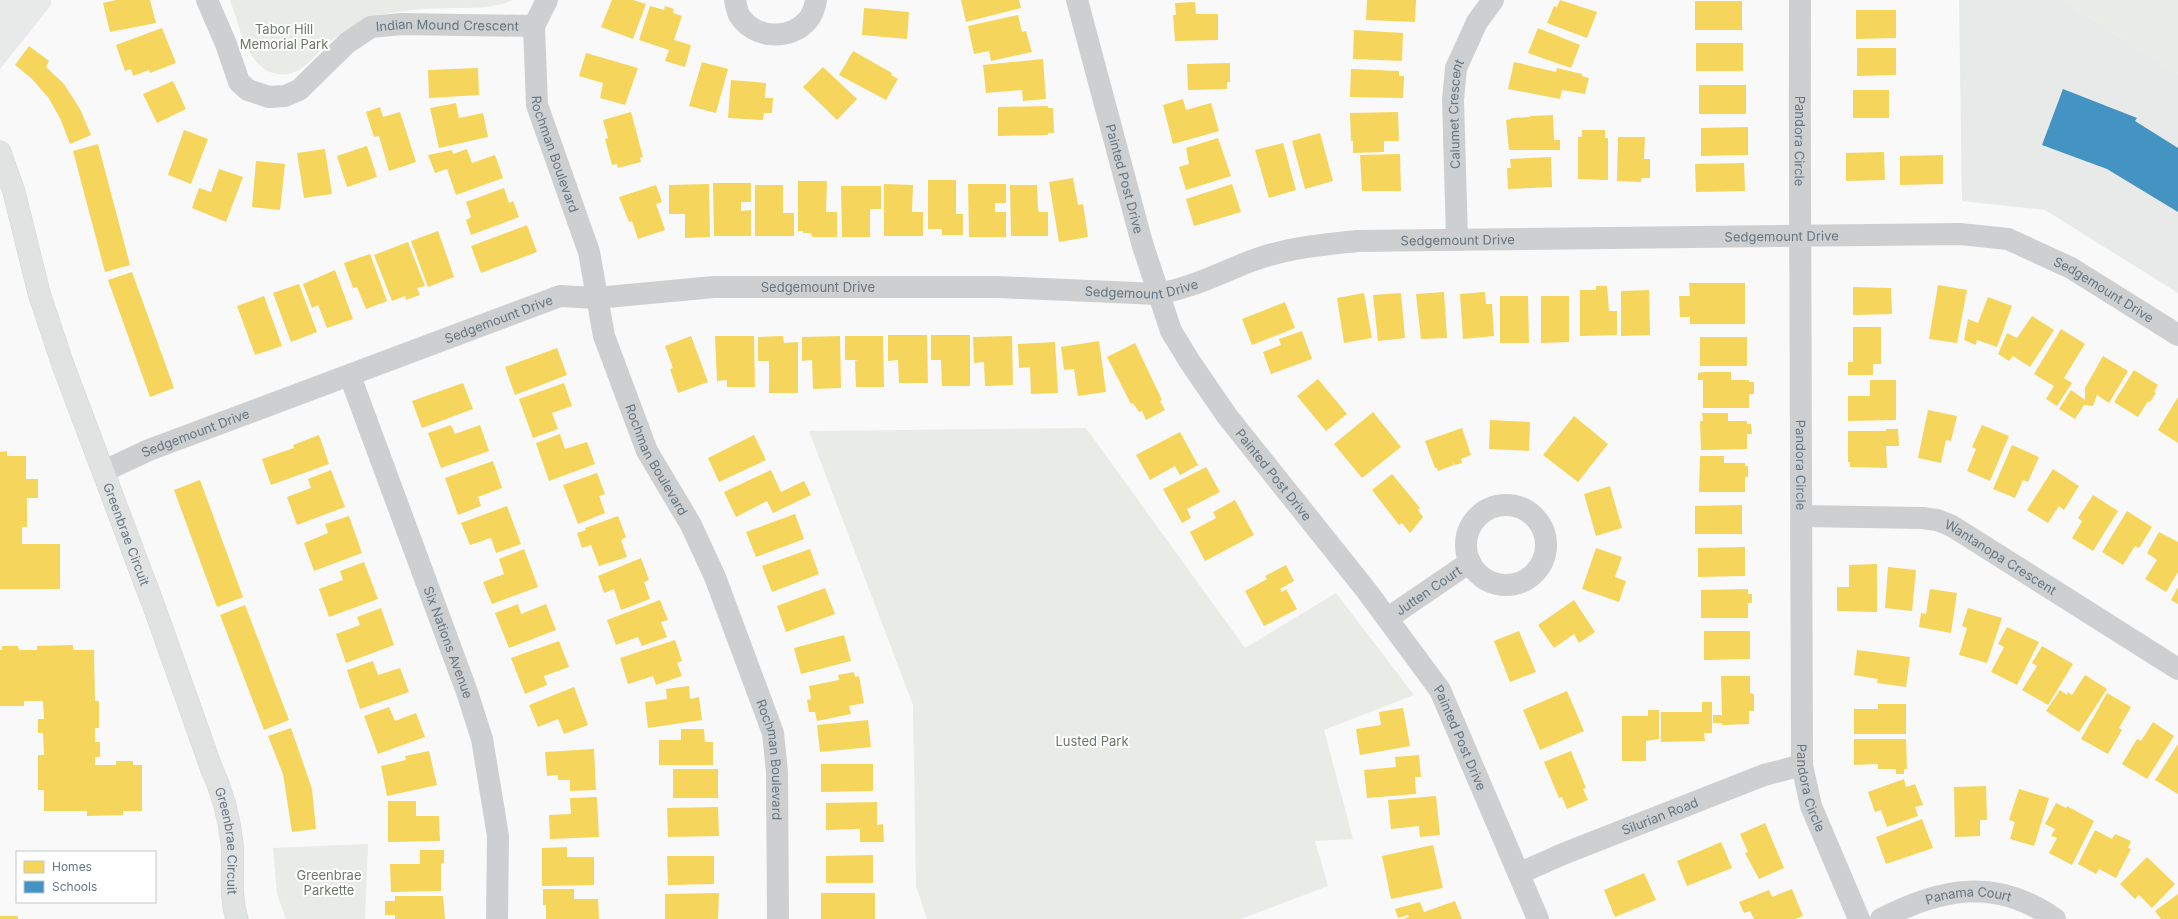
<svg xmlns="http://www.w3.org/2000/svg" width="2178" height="919" viewBox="0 0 2178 919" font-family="Inter,sans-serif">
	<rect width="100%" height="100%" fill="#f9f9f9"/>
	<g fill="#e8e9e9">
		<path d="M0 0H51V5L0 69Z"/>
		<path d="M1959 0H2062L2178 74V293L2045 210 1962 201Z"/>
	</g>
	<g fill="#e8ebe6">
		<path d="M230 0H513C496 8 478 8 459 8 428 9 397 8 367 20 352 25 338 35 326 45 311 60 297 80 273 73 246 65 239 23 230 0Z"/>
		<path d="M2062 0H2178V74Z"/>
		<path d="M1086 428 1245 648 1336 593 1414 695 1324 730 1353 839 1315 841 1328 886 1241 919H927L916 886 913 705 809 431Z"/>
		<path d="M368 844 365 919H286L277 894 273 848Z"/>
	</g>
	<g fill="#f6d55c">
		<path d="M116 0H150L156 23 110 32 103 3Z"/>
		<path d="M612 0H633L646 4 633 39 601 27Z"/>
		<path d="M961 0H1019L1021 8 966 22Z"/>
		<path d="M1367 0H1416L1415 22 1366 20Z"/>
		<path d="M1560 0 1597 12 1587 38 1547 23 1554 6 1557 7Z"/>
		<rect x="1695" y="1" width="47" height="29"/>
		<path d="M1195 2 1196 14H1218V40L1175 41 1173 15H1176L1175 3Z"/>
		<path d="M650 6 664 10 665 6 674 9 673 13 682 16 674 40 691 45 685 67 665 61 669 50 639 40Z"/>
		<path d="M864 8 909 12 907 39 862 35Z"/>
		<path d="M1856 10H1896V38L1856 39Z"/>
		<path d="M1018 15 1022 32 1026 31 1032 52 991 61 989 51 974 54 968 26Z"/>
		<path d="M162 28 176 63 150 73 149 70 133 76 131 69 125 71 116 45Z"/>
		<path d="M1538 28 1580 45 1571 68 1528 53Z"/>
		<path d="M1354 30 1403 33 1402 61 1353 59Z"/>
		<rect x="1696" y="43" width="47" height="28"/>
		<path d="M29 46 49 61 46 67 64 84 80 109 91 135 70 144 60 118 48 97 31 78 15 65Z"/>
		<path d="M1857 48H1896V75L1857 76Z"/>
		<path d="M853 51 892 73 891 75 898 79 886 100 839 75Z"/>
		<path d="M586 53 638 68 625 105 600 98 603 83 579 76Z"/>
		<path d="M1043 59 1046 99 1023 101 1022 90 986 93 983 65Z"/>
		<path d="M702 62 728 69 716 113 689 106Z"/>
		<path d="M1514 62 1556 72 1557 68 1582 74V76L1589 78 1585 94 1562 90 1560 99 1508 89Z"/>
		<path d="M1230 63V82H1227V89L1188 90 1187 64Z"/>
		<path d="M823 67 857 99 837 120 803 87Z"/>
		<path d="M478 68 479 95 429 98 428 70Z"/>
		<path d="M1351 69 1399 71V76H1404L1403 98 1350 97Z"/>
		<path d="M731 80 766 83 765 98H773L772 113H764L763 120 728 118Z"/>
		<path d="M173 81 186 109 157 123 143 94Z"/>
		<rect x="1699" y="85" width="47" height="29"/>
		<rect x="1853" y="90" width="36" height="28"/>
		<path d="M1183 99 1186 110 1211 103 1219 131 1173 144 1163 105Z"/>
		<path d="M456 103 459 118 483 113 488 137 439 148 430 108Z"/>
		<path d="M1048 106V108H1053L1054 133H1048V135L998 136V107Z"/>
		<path d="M380 107 383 117 400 112 416 162 389 171 379 136 374 137 366 112Z"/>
		<path d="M631 112 643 157 640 158 641 162 618 168 617 164 612 165 605 139 608 138 603 120Z"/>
		<path d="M1398 112 1399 141H1384V152L1353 153V141H1351L1350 113Z"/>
		<path d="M1553 115 1554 140H1560V150H1509L1506 120 1511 119V118L1530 117V116Z"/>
		<path d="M1748 127V155L1701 156V128Z"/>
		<path d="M184 130 208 139 191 184 168 175Z"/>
		<path d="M1582 130H1605V138H1608V180L1578 179V137H1582Z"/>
		<path d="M1320 133 1333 181 1305 189 1292 141Z"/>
		<path d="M1618 137H1645L1644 159H1650V178H1641V182L1617 181Z"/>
		<path d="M1218 138 1231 176 1186 190 1179 167 1189 164 1186 148Z"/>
		<path d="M1283 143 1296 190 1269 198 1255 150Z"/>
		<path d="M98 144 130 265 105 272 73 151Z"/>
		<path d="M367 146 377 177 347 187 337 156Z"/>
		<path d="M325 149 332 194 304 198 297 153Z"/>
		<path d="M467 149 472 163 495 155 503 178 456 195 447 169 435 173 428 155 452 150 453 154Z"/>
		<path d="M1884 152 1885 180 1846 181V153Z"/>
		<path d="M1400 154 1401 191H1362L1360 155Z"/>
		<path d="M1943 155V184L1900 185V156Z"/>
		<path d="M1551 157 1552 187 1508 189 1507 168H1511L1510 159Z"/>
		<path d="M256 161 285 164 280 210 252 207Z"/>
		<path d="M1744 163 1745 191 1696 192 1695 164Z"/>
		<path d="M219 169 243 177 226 222 192 208 199 188 211 192Z"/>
		<path d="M1073 178 1078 205 1083 204 1088 237 1059 242 1049 182Z"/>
		<path d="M928 180H956V214H963V235H942V229H928Z"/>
		<path d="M798 181H827L826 212H837V237H812L811 233H803V231H798Z"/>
		<path d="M713 183H751V202H741V211L751 210V236H714Z"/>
		<path d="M709 184 710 237 685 238V214H669V185Z"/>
		<path d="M884 184 913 185 912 212H923V236H884Z"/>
		<path d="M968 184H1006V203H995V212H1006V237H969Z"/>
		<path d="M1232 184 1241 212 1194 226 1186 199Z"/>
		<path d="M656 185 662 202 656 204 665 230 638 239 632 221 629 222 619 197Z"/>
		<path d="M755 185H783V213H794V236H755Z"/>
		<path d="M1010 185H1037L1038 209 1039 212H1048V236H1011Z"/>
		<path d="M841 186H881V209H870V237H842Z"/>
		<path d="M504 188 509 203 513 201 519 217 471 235 466 220 471 217 466 202Z"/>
		<path d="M527 225 537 252 481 273 471 246Z"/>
		<path d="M438 231 454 277 428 287 411 241Z"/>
		<path d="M408 242 425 286 417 288 420 295 406 300 405 296 392 301 374 255Z"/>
		<path d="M370 254 387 301 366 309 357 287 353 288 344 263Z"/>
		<path d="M335 270 353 319 327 328 318 305 312 308 303 284Z"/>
		<path d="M132 272 174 388 150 397 108 280Z"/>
		<path d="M1689 283H1745V324H1690V317H1680L1679 296H1690Z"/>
		<path d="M299 284 317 332 291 342 273 293Z"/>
		<path d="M1938 285 1967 290 1957 343 1929 339Z"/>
		<path d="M1596 286H1607L1609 311H1617V335L1580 336V290H1596Z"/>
		<path d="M1853 287 1891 288 1892 314 1853 315Z"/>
		<path d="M1649 290 1650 335 1621 336V291Z"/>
		<path d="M1444 292 1447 338 1421 339 1416 294Z"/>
		<path d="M1485 292 1486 304H1492L1494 336 1463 339 1460 294Z"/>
		<path d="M1364 293 1372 338 1344 343 1337 298Z"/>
		<path d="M1401 293 1405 338 1378 341 1373 295Z"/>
		<path d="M264 296 282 346 255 355 237 306Z"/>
		<path d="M1500 296H1528L1529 343H1500Z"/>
		<path d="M1541 296H1569V342L1541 343Z"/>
		<path d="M1988 297 2012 306 1997 347 1977 340 1976 345 1964 340 1968 319 1978 323Z"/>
		<path d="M1285 302 1295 328 1252 345 1242 319Z"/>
		<path d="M2032 316 2054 330 2030 367 2013 356 2009 361 1998 354 2007 333 2017 338Z"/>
		<path d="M1853 327H1881V364H1873V375H1848V362H1853Z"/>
		<path d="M2061 329 2085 344 2064 378 2072 383 2057 406 2046 399 2054 386 2034 374Z"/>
		<path d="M1302 331 1312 359 1271 374 1263 352 1281 345 1279 339Z"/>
		<path d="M888 335H927L928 383H899L898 360 888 361Z"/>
		<path d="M931 335H970V386H942L941 360H931Z"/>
		<path d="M691 336 708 382 678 393 670 369 673 368 665 346Z"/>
		<path d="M715 336H754L755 387H727V380L717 381Z"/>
		<path d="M783 336 784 343 798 342V393H769V361H758V337Z"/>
		<path d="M840 336 841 388 813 389 812 360 802 361V337Z"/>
		<path d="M845 336H883L884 387H856L855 361 858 360H845Z"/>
		<path d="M1012 336 1013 385 985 386 984 362 974 363 973 337Z"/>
		<rect x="1700" y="337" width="47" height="29"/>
		<path d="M1099 341 1106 392 1078 396 1074 369 1064 370 1061 347Z"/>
		<path d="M1055 342 1058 393 1031 394 1030 367 1019 368 1018 344Z"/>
		<path d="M1135 343 1162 400 1160 401 1165 410 1146 420 1142 411 1139 412 1133 403 1131 404 1107 357Z"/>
		<path d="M557 348 567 375 515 395 505 367Z"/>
		<path d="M2103 356 2128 371 2109 403 2097 395 2093 406 2084 405 2075 419 2059 409 2071 390 2085 400V388Z"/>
		<path d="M2134 370 2158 385 2154 392 2156 393 2150 402 2148 401 2138 417 2114 402Z"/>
		<path d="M1705 372H1731V380H1749V382H1754V394H1749V408H1703V380H1698V373Z"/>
		<path d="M1318 379 1347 414 1326 431 1297 396Z"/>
		<path d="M1870 380H1896V420L1848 421V396H1870Z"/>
		<path d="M463 383 473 409 422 428 412 401Z"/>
		<path d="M564 383 572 406 552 413 558 429 533 438 519 399Z"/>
		<path d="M2178 397V443L2158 430Z"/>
		<path d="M1928 410 1957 416 1951 441 1946 440 1941 463 1918 458Z"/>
		<path d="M1373 412 1401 447 1362 478 1334 444Z"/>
		<path d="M1702 413H1728V421H1747V424H1751L1752 434H1747V449L1701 450 1700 421H1703Z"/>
		<path d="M1574 416 1608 444 1578 482 1543 455Z"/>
		<path d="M1490 420 1530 422 1529 451 1489 449Z"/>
		<path d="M451 425 455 434 480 425 489 451 441 468 428 433Z"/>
		<path d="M1982 425 2009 436 1990 481 1967 471 1976 449 1972 447Z"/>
		<path d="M1462 428 1471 455 1461 459 1462 463 1455 465 1452 461 1454 465 1438 471 1437 468H1435L1425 441Z"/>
		<path d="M1886 429H1898L1899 446H1886L1887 468 1850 467V462H1848V431H1886Z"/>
		<path d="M1180 432 1198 465 1180 475 1175 466 1150 480 1136 455Z"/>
		<path d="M560 434 565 449 587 442 595 464 549 481 536 443Z"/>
		<path d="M319 435 329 464 271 485 262 459 294 448 293 445Z"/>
		<path d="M754 435 766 460 719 482 708 458Z"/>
		<path d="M2012 445 2039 457 2028 482 2023 480 2015 498 1993 489Z"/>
		<path d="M7 451V456H26V479H38V498H27V527H22V544H60V589H0V452Z"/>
		<path d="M1700 456H1724V463H1745V466H1748V477H1745V492H1699Z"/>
		<path d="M493 461 502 488 478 497 481 506 458 515 445 478Z"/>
		<path d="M1206 467 1220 492 1187 509 1191 518 1182 523 1163 489Z"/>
		<path d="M2053 469 2079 486 2064 510 2059 506 2048 523 2027 510Z"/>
		<path d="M331 470 345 507 297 525 287 497 311 488 308 479Z"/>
		<path d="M771 470 781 492 804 481 811 495 773 513 767 501 736 517 724 492Z"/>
		<path d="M597 473 605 494 599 496 605 513 578 524 563 485Z"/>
		<path d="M1392 474 1420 508 1418 510 1423 517 1410 533 1402 523 1399 525 1372 490Z"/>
		<path d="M200 480 243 597 217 607 174 490Z"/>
		<path d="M1610 486 1622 528 1596 536 1584 494Z"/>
		<path d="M2093 495 2118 511 2093 551 2072 538 2082 521 2078 518Z"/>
		<path d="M1235 500 1254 535 1205 561 1190 532 1216 518 1213 512Z"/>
		<path d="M1742 505V534H1695V506Z"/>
		<path d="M507 506 521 544 496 553 491 538 470 545 461 523Z"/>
		<path d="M2127 511 2152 527 2139 548 2135 546 2123 565 2102 552Z"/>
		<path d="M795 514 804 539 756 557 746 532Z"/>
		<path d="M349 516 362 553 314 571 304 543 328 533 325 524Z"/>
		<path d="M618 516 626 537 621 540 627 557 599 566 591 545 582 548 577 533 586 530 585 528Z"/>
		<path d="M2159 532 2178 542V572L2166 592 2145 579 2157 560 2147 553Z"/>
		<path d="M1745 547V576L1698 577V548Z"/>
		<path d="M1596 548 1622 557 1615 577 1626 581 1619 602 1582 589Z"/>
		<path d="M524 549 538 587 492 604 483 582 504 574 499 559Z"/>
		<path d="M810 549 819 574 772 592 762 566Z"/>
		<path d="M641 558 649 580 644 582 650 599 621 610 614 589 604 593 598 576Z"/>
		<path d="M364 562 378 599 329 617 319 589 343 580 340 571Z"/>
		<path d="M1877 564V612L1837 611V587H1849V565Z"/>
		<path d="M1286 565 1294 581 1280 589 1282 592 1286 589 1297 609 1264 626 1245 591 1267 579 1265 576Z"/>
		<path d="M1888 567 1916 570 1912 611 1885 608Z"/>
		<path d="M2178 587V604L2171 600Z"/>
		<path d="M825 588 835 614 786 632 777 606Z"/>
		<path d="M1748 589V594H1752V603H1748V618H1701V590Z"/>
		<path d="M1930 589 1957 593 1951 633 1919 627 1921 613 1926 614Z"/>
		<path d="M660 600 668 620 661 622 667 637 642 646 638 637 616 645 607 620Z"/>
		<path d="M1574 600 1595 632 1579 643 1574 634 1554 648 1538 625Z"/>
		<path d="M518 604 521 614 546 604 556 630 509 648 495 613Z"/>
		<path d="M245 605 289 720 264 730 220 615Z"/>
		<path d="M381 608 394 645 346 663 336 634 360 625 357 617Z"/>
		<path d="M1968 608 2002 618 1987 663 1959 655 1967 628 1962 626Z"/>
		<path d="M2007 627 2039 642 2017 685 1991 672 2004 647 1998 644Z"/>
		<path d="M1519 631 1536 672 1510 682 1494 641Z"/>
		<path d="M1704 631H1750V659L1704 660Z"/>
		<path d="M844 635 851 661 801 674 794 648Z"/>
		<path d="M675 640 682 661 677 663 682 676 656 685 653 676 628 684 620 658Z"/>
		<path d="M559 641 569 667 544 676 547 685 525 694 511 658Z"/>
		<path d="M73 645V650H94L95 701H99V728H95V742H100V757H95V765H116V761H133V765H142V811H123V815L87 816V811H44V790H38V755H44L43 733H38V719H44L43 701H24V706H0V650H2V646H18L19 650H37V646Z"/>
		<path d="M2042 646 2073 664 2048 705 2022 690 2037 666 2032 663Z"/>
		<path d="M1857 650 1910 657 1906 687 1877 683 1878 679 1854 675Z"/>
		<path d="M373 661 378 675 400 668 409 692 360 709 347 670Z"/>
		<path d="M854 672 855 677 859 676 864 703 849 706 851 714 817 721 815 712H809L807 700 811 699 809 686 839 680 838 675Z"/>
		<path d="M2085 675 2107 689 2079 732 2046 711 2060 690 2067 695 2068 692 2072 695Z"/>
		<path d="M1721 676H1750V693L1754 694V711H1749V724L1722 725V723H1713V715H1722Z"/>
		<path d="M689 686 690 699 699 697 702 720 648 728 645 702 667 699 666 689Z"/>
		<path d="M574 687 588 725 564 734 558 719 538 727 529 705Z"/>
		<path d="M1567 691 1584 731 1540 750 1523 710Z"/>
		<path d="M2107 693 2131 707 2119 728 2122 730 2108 754 2081 739Z"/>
		<path d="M1702 702H1712V733H1704L1705 741 1661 742V712H1702Z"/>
		<path d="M1878 704H1906V734H1854V709H1878Z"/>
		<path d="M389 707 395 721 416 713 425 737 378 754 364 716Z"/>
		<path d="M1403 708 1410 746 1360 755 1356 729 1381 725 1379 712Z"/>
		<path d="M1648 710H1659V739L1646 741V761H1622V716H1648Z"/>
		<path d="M868 720 871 747 820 752 817 725Z"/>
		<path d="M2153 722 2174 736 2147 779 2122 764 2137 739 2141 741Z"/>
		<path d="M291 728 312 789 316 829 292 832 283 774 268 736Z"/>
		<path d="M681 729H704L705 742H713V765H659V740H681Z"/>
		<path d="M1854 739H1906L1907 769H1904V774H1896V769H1878V764L1854 765Z"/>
		<path d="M2178 744V794L2155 780Z"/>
		<path d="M594 749 596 790 570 791V780H558V775L547 776 545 752Z"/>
		<path d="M429 751 437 785 387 796 381 766 406 760 405 756Z"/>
		<path d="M1571 751 1586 788 1583 789 1588 800 1567 809 1562 797 1559 798 1544 762Z"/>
		<path d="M1419 755 1421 777H1415L1416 794 1367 798 1364 770 1396 767 1395 757Z"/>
		<path d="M821 764H873V791L821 792Z"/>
		<rect x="673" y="769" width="45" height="29"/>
		<path d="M1904 779 1906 787 1915 784 1923 805 1915 807 1918 816 1887 827 1881 810 1875 812 1868 792Z"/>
		<path d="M1986 786 1987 820H1980V836L1955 837 1954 787Z"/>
		<path d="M2019 789 2049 798 2034 846 2010 839 2015 822 2009 820Z"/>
		<path d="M1436 796 1440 835 1420 837 1419 826 1391 829 1388 800Z"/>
		<path d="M597 797 599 837 550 839 549 815 571 814 570 798Z"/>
		<path d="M388 801H416V816H439L440 841 388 842Z"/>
		<path d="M877 802V825L883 824 884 842H860V829L826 830V803Z"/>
		<path d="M2056 803 2066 808 2067 806 2094 821 2072 865 2049 853 2057 838 2051 836 2055 829 2045 824Z"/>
		<path d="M718 807 719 836 668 837 667 808Z"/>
		<path d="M1922 819 1933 848 1886 864 1876 837Z"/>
		<path d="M1765 823 1784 868 1759 879 1745 853 1748 852 1740 834Z"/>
		<path d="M2095 830 2112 839 2115 834 2131 841 2128 848 2131 849 2116 878 2099 869 2096 874 2078 864Z"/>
		<path d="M1721 842 1732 868 1687 886 1677 861Z"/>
		<path d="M1433 845 1443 888 1391 899 1382 856Z"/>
		<path d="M567 847V857H594V885L542 886V848Z"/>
		<path d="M420 850H444V863L441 864V891L391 892 390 864H420Z"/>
		<path d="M873 855V883H826V856Z"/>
		<path d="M667 856H714V884L668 885Z"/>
		<path d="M2147 857 2175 884 2152 908 2139 895 2135 899 2120 884Z"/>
		<path d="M1644 873 1656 900 1615 917 1604 890Z"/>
		<path d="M543 889H574V899H598L599 919H546V905H543Z"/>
		<path d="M1792 889 1803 916 1795 919H1754L1750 911 1744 913 1739 902 1769 890 1772 897Z"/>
		<path d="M719 893 718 919H665V894Z"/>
		<rect x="821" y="893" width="54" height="26"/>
		<path d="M2178 894V919H2161L2155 911Z"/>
		<path d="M395 896H443L445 919H395V915H385V901H395Z"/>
		<path d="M1455 901 1462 919H1404L1409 917 1408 915 1398 918 1395 909 1420 902 1424 912Z"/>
		<rect x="0" y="916" width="18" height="3"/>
	</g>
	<path fill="#4393c3" d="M2063 89 2137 118 2135 121 2178 148V212L2107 169 2042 145Z"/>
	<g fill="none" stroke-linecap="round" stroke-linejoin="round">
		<defs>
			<g id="secondary">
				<path id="s12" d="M0 152 14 192 39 293 63 365 156 612 211 767C222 791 229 816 232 843 234 868 229 894 237 919"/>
			</g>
		</defs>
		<use href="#secondary" stroke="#d5d6d7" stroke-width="23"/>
		<g stroke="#cecfd0" stroke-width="22">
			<path id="s1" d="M207 0 226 44 239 82 248 90 269 97 285 96 299 90 347 43 371 27 402 24 534 26"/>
			<path id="s2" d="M547 0 534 26 537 105 589 252 604 336 647 451 691 525 715 577 773 733 777 772 778 919"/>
			<path d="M735 0C736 4 737 11 739 15 754 39 790 41 808 20 812 15 815 6 816 0"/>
			<path id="s3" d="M1077 0 1142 243 1171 331 1190 362 1227 416 1366 590 1440 690 1538 919"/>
			<path id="s4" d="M1800 0C1799 255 1802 510 1802 765L1811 806 1859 919"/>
			<path id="s5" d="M1457 238 1453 100 1456 68 1477 22 1493 0"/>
			<path id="s6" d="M350 376 467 692 482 739 498 836 497 919"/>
			<path id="s7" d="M104 471 149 450 560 296 596 298 714 287H997L1158 294C1194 287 1218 274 1251 261 1285 248 1321 245 1357 241L1960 234 2008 239 2071 268 2178 335"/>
			<circle cx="1506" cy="545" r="40"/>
			<path id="s8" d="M1802 516 1922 518 1937 520 1952 526 2178 669"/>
			<path id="s9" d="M1388 618 1470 562"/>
			<path id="s10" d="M1520 873 1563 854 1764 775 1802 765"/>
			<path id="s11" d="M1881 919C1941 888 1996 877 2055 919"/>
		</g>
		<use href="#secondary" stroke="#e1e2e2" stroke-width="22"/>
	</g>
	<g text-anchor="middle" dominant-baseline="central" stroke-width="4" stroke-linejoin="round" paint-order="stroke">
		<g font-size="13" fill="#657683" stroke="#fff">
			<text stroke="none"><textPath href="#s1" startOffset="326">Indian Mound Crescent</textPath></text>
			<text stroke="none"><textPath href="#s5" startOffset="124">Calumet Crescent</textPath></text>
			<text stroke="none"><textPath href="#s4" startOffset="141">Pandora Circle</textPath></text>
			<text stroke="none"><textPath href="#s2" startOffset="160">Rochman Boulevard</textPath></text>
			<text stroke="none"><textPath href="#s3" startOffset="185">Painted Post Drive</textPath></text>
			<text stroke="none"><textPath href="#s7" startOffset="1719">Sedgemount Drive</textPath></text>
			<text stroke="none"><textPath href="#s7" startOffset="1395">Sedgemount Drive</textPath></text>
			<text stroke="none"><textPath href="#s7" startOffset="747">Sedgemount Drive</textPath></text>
			<text stroke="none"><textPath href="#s7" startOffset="1071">Sedgemount Drive</textPath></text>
			<text stroke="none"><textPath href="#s7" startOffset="2054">Sedgemount Drive</textPath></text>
			<text stroke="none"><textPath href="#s7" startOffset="423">Sedgemount Drive</textPath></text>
			<text stroke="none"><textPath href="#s7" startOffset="99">Sedgemount Drive</textPath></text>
			<text stroke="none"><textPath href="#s2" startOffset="484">Rochman Boulevard</textPath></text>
			<text stroke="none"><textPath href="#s4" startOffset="465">Pandora Circle</textPath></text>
			<text stroke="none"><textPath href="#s3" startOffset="521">Painted Post Drive</textPath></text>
			<text stroke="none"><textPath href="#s12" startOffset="403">Greenbrae Circuit</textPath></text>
			<text stroke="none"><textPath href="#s8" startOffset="209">Wantanopa Crescent</textPath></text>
			<text stroke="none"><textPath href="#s9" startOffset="49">Jutten Court</textPath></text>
			<text stroke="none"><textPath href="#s6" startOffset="284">Six Nations Avenue</textPath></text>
			<text stroke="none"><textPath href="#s3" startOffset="845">Painted Post Drive</textPath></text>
			<text stroke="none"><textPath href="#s2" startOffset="808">Rochman Boulevard</textPath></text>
			<text stroke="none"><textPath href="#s4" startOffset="789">Pandora Circle</textPath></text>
			<text stroke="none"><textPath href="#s10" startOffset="151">Silurian Road</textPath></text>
			<text stroke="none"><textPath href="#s12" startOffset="727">Greenbrae Circuit</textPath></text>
			<text stroke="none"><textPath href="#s11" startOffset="92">Panama Court</textPath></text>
		</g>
		<g font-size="13" fill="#687a64" stroke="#fff">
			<text x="284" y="29">Tabor Hill<tspan x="284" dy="15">Memorial Park</tspan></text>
			<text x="1092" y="741">Lusted Park</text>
			<text x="329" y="875">Greenbrae<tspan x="329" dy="15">Parkette</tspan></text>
		</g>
	</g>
	<rect x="16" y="851" width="140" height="52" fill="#ffffff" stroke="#c1c8cd"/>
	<rect x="24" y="861" width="20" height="12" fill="#f6d55c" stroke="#c1c8cd"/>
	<text x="52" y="871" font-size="12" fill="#657683">Homes</text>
	<rect x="24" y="881" width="20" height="12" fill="#4393c3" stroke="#c1c8cd"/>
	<text x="52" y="891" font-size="12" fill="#657683">Schools</text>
</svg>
